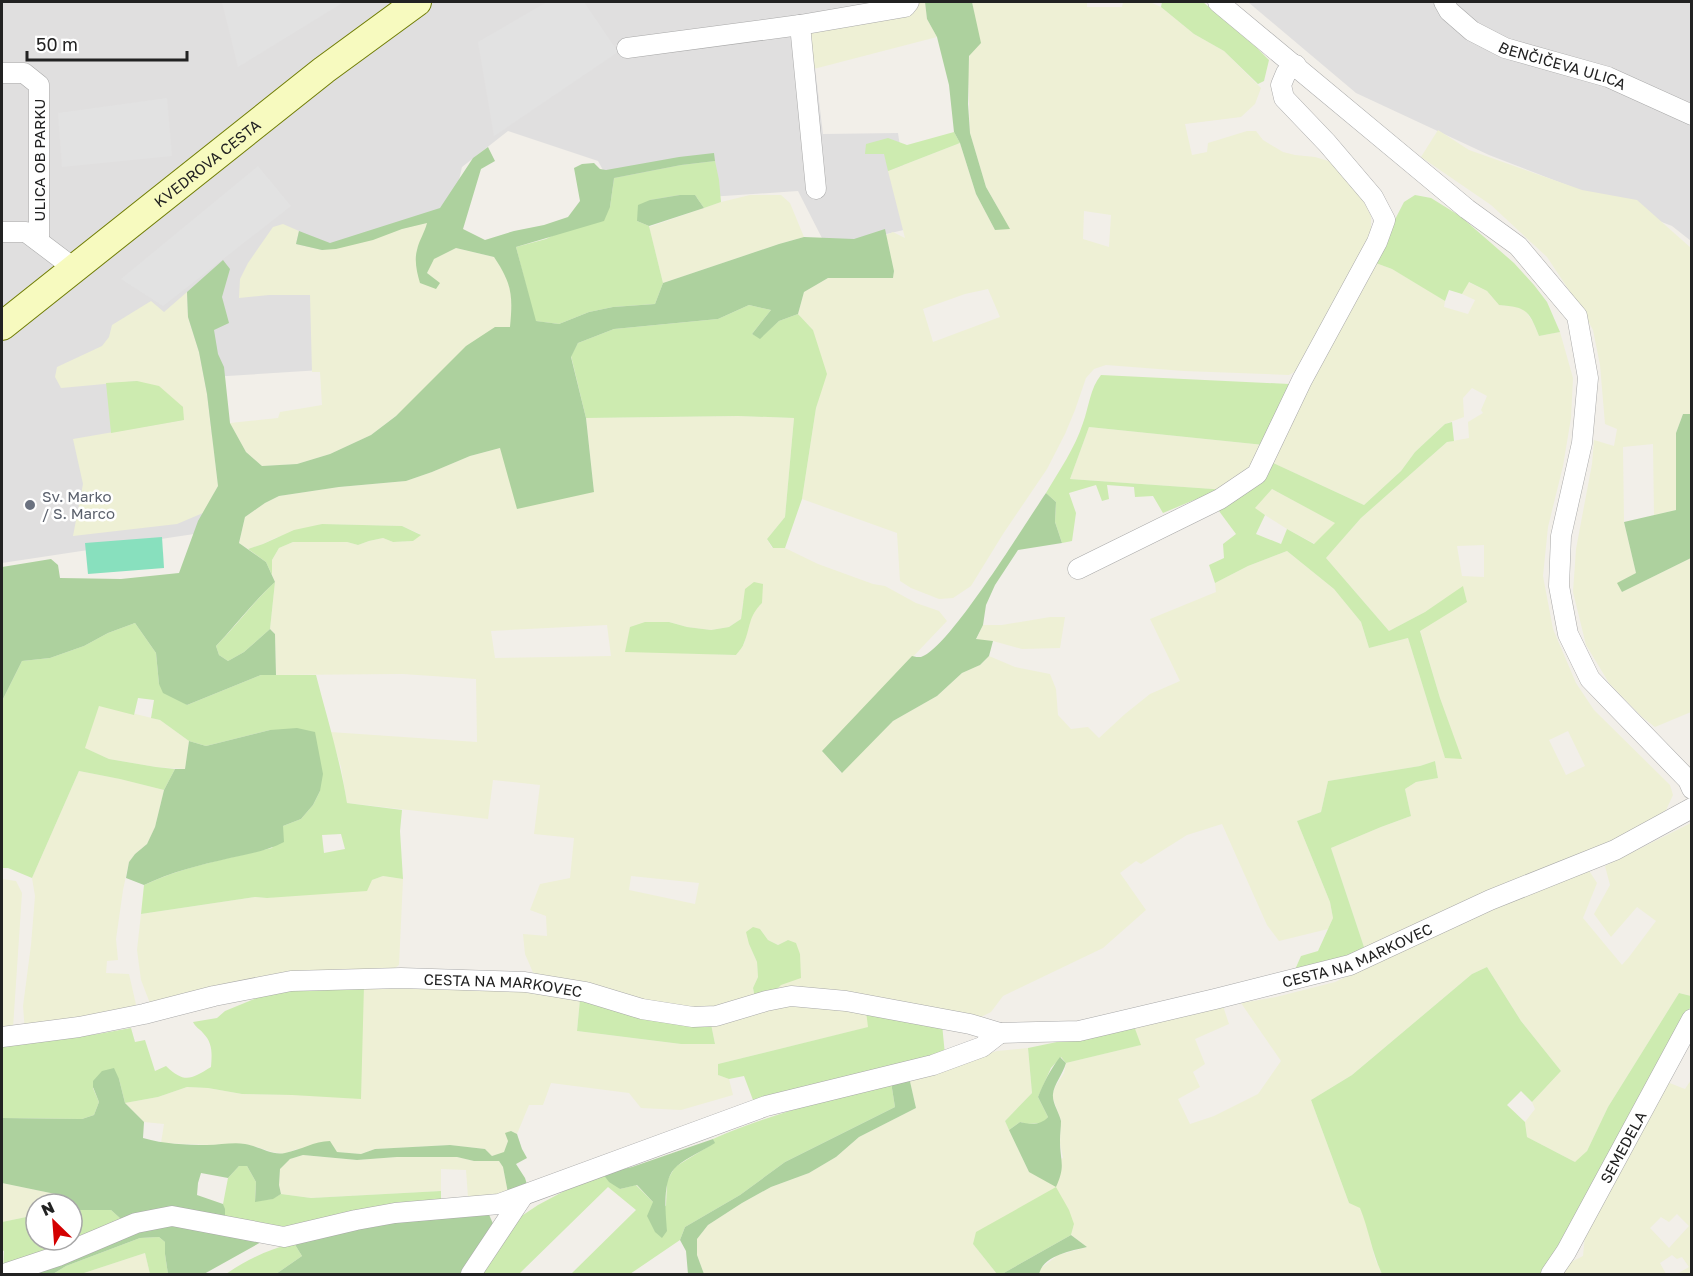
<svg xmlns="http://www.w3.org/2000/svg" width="1693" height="1276" viewBox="0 0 1693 1276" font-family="'Golos Text',sans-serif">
	<rect width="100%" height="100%" fill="#f2efe9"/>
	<g fill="#e0dfdf">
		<path d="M2 2H905L812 42 823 134 898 133 912 228 827 248 798 191 621 203 598 161 508 131 462 167 453 206 321 370 211 377 214 531 2 563Z"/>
		<path d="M1248 2H1691V241L1672 226 1489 155 1356 93Z"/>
	</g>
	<g fill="#eef0d5" fill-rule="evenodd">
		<path d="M917 2H925L927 19 937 37 806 71 803 39 818 25Z"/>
		<path d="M972 2H1087V7H1122L1123 2H1150L1161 7 1194 34 1224 51 1261 88 1255 104 1241 117 1185 124 1192 155 1207 152 1208 143 1247 131H1256L1263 140 1283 152 1295 155 1315 157 1332 162 1350 181 1365 204 1371 216V231L1342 297 1303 367 1289 375 1184 371 1106 365 1094 369 1086 378 1075 410 1065 434 1047 469 1003 534 971 586 953 598 939 599 911 588 900 581 897 533 802 499 816 408 820 394 813 330 798 314 804 292 828 278H893L894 271 886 235 893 232 905 238 888 171 960 143 976 194 995 230 997 206 986 187 970 133 968 71 974 12ZM1084 211 1111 215 1109 247 1083 239ZM988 289 1000 317 933 342 923 309 965 294Z"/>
		<path d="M1438 130 1469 150 1582 190 1637 200 1691 248V414H1683L1676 433V510L1654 515 1653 444 1623 447 1624 522 1636 573 1618 583 1622 592 1691 558V712L1655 727 1642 717 1609 683 1586 645 1573 592 1576 549 1592 464 1594 440 1614 446 1617 429 1605 424 1600 365 1593 330 1581 308 1547 257 1491 205 1421 157Z"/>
		<path d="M750 195H781L790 203 804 237 779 244 663 283 649 227 721 202Z"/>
		<path d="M428 222 423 236 417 272 439 283 427 273 433 259 456 248 494 257 505 272 512 296 511 327 371 435 330 454 297 464 262 466 246 452 230 423 278 418 280 412 322 405 320 372H312L310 295H269L239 298 240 279 248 263 273 227 283 224 299 231 296 244 322 250Z"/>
		<path d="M1373 262 1392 269 1433 293 1445 301 1444 307 1468 314 1475 300 1462 294 1468 282 1487 291 1499 305 1513 306 1525 310 1533 322 1539 336 1560 332 1573 378 1571 418 1563 466 1548 527 1543 576 1553 629 1576 683 1594 710 1670 785 1673 795 1662 819 1366 953 1331 848 1381 827 1411 816 1405 789 1416 782 1438 778 1435 761 1420 766 1328 781 1321 812 1297 821 1330 902 1333 918 1328 929 1279 941 1267 925 1222 824 1187 835 1141 864 1136 861 1120 873 1146 910 1103 948 1003 996 991 1012 977 1019 774 992 800 964V954L788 940 778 945 768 940 760 929 749 944 757 962 758 977 753 989 755 998 697 1012 535 977 525 954 523 934 547 936 546 916 530 910 540 884 570 878 574 838 534 834 540 785 493 780 488 819 347 803 341 767 330 732 477 742 476 679 403 674 276 675 275 634 270 629 275 582 272 575V560L279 548 293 542H347L358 545 369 541 383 538 393 542 413 541 420 534 402 526 322 524 275 538 263 544 248 549 239 543 245 517 265 503 279 496 339 487 406 481 432 472 470 456 500 448 594 491 586 418 738 416 794 418 785 517 767 539 772 548H785L818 564 873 584 885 586 916 603 939 611 947 621 823 751 841 773 893 721 937 696 962 673 980 665 989 656 1015 667 1050 674 1056 689 1058 715 1071 729 1088 727 1099 738 1125 714 1150 694 1180 681 1150 619 1216 592 1215 583 1248 566 1287 551 1334 589 1361 622 1369 648 1408 638 1445 757 1461 758 1440 698 1420 630 1467 602 1463 587 1425 612 1389 631 1326 558 1361 518 1447 442 1469 438 1468 422 1483 413 1481 410 1487 396 1472 388 1463 398 1464 417 1445 424 1415 452 1401 471 1364 505 1269 461ZM1484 545V577L1462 576 1457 546ZM743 602 762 603 754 611 750 620 744 644 736 655 625 651 669 622 687 627 711 630 729 627 741 619ZM607 625 611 656 495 658 491 631ZM1568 731 1585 766 1566 775 1549 740ZM631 876 699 883 695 904 629 890Z"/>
		<path d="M187 292 188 317 199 352 207 394 218 486 203 513 177 524 73 536 83 484 73 439 183 420V407L137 381 61 388 55 377 57 367 102 346 109 337 112 325 151 301 164 312Z"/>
		<path d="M1089 427 1264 445 1254 465 1227 490 1070 479Z"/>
		<path d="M1272 489 1336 523 1315 544 1287 529 1254 508Z"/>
		<path d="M1050 617H1065L1060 648 1022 649 993 641 976 640 983 625H1002Z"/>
		<path d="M99 705 160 720 189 741 185 769 156 767 109 759 84 748Z"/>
		<path d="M79 771 121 779 164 790 155 827 147 844 135 854 129 862 123 890 116 939 118 960 107 961 106 973 129 974 137 1009 25 1032 23 1006 31 945 35 896 32 878Z"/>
		<path d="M1691 823V996L1679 993 1608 1107 1587 1151 1578 1161 1575 1162 1527 1137 1525 1122 1535 1109 1532 1102 1561 1071 1521 1021 1487 967 1472 974 1352 1075 1311 1100 1349 1203 1360 1207 1366 1222 1375 1259 1382 1274H1039L1040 1269 1058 1255 1087 1247 1071 1235 1074 1224 973 1244 997 1274H704L697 1255V1239L708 1225 742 1203 771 1187 809 1173 836 1157 859 1137 916 1108 909 1077 937 1070 997 1051 1028 1048 1032 1093 1005 1121 1029 1172 1063 1158 1060 1143 1061 1120 1052 1096 1055 1087 1064 1073 1066 1063 1140 1045 1134 1026 1223 1006 1229 1024 1195 1039 1205 1064 1193 1072 1200 1087 1178 1099 1190 1124 1214 1116 1258 1094 1281 1061 1241 1003 1276 997 1335 982 1466 920 1588 869 1597 883 1583 918 1622 965 1629 957 1656 921 1637 907 1611 937 1594 914 1610 885 1605 866Z"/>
		<path d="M383 876 403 879 399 965 388 973 151 1006 141 980 137 950 141 914 255 897 268 898 372 880Z"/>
		<path d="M2 879 16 881 22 893 13 1028 2 1033Z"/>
		<path d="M364 985 516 990 580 999 577 1031 681 1044H715L711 1024 741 1019 762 1009 787 1005 866 1011 869 1027 718 1064V1075L729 1079 733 1095 681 1110 641 1108 629 1093 551 1083 543 1105H529L517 1134 511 1131 504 1153 492 1156 485 1149 449 1145 375 1149 361 1154 297 1149 284 1154 272 1152 257 1147 243 1144 208 1145 161 1143 164 1124 144 1122 125 1103 158 1097 187 1087 208 1088 242 1094 292 1095Z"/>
		<path d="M1691 1080V1274H1677L1689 1267 1682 1257 1677 1259 1672 1255 1660 1263 1666 1274H1562L1569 1263 1583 1256 1585 1235 1667 1082 1685 1089ZM1677 1214 1689 1226 1669 1248 1650 1228 1661 1217 1669 1222Z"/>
		<path d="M303 1155 357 1160 397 1157H457L474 1161H499L503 1167 508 1193 468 1197 466 1170 441 1169V1191L311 1198 281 1194 279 1185 280 1169 290 1159Z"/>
		<path d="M2 1183 65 1196 68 1204H36V1215L2 1222Z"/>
		<path d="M145 1253 150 1274H81Z"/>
	</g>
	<g fill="#cdebb0" fill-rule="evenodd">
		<path d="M1162 2H1203L1257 48 1269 60 1264 81 1258 84 1224 51 1194 34 1161 7Z"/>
		<path d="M954 132 960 143 888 171 884 154H865L866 144 888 138 907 145Z"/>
		<path d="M715 161 719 180 721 202 704 208 695 195H680L650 200 637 221 649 226 663 283 655 304 613 307 589 312 559 324 535 321 516 247 546 239 610 207 614 178 681 165Z"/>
		<path d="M1415 195 1431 198 1460 216 1514 263 1534 285 1547 302 1560 332 1539 336C1529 311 1527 307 1499 305L1487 291 1469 282 1462 294 1449 290 1445 301 1392 269 1373 262 1404 202Z"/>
		<path d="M749 305 771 310 752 334 760 338 779 321 798 314 813 330 827 374 816 408 802 499 785 548H773L767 539 785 517 794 418 738 416 586 418 571 356 578 343 614 329 718 319Z"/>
		<path d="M1101 375 1289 384 1267 440 1264 445 1089 427 1070 479 1227 490 1214 496 1194 500 1163 513 1153 496 1135 497 1134 487 1107 485 1109 499 1102 501 1096 485 1069 493 1076 513 1072 541 1062 543 1055 522 1056 502 1046 493C1059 471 1075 448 1083 423 1089 407 1090 388 1101 375Z"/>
		<path d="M137 381 159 386 183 407 184 420 111 433 106 383Z"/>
		<path d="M1452 422 1454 441 1447 442 1361 518 1326 558 1389 631 1425 612 1463 586 1467 602 1420 631 1440 698 1462 759 1445 758 1408 638 1369 648 1361 622 1334 589 1287 551 1248 566 1215 583 1209 565 1224 558 1223 544 1236 534 1216 507 1269 461 1364 505 1401 471 1415 452 1445 424ZM1272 489 1335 523 1314 544 1287 529 1281 544 1256 534 1265 515 1255 508Z"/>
		<path d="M322 524 402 526 421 535 413 541 393 542 383 538 369 541 358 545 347 542H293L279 548 272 560V575L266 562 248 549 263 544 294 530Z"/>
		<path d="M275 582 270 629 244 652 228 661 219 655 216 646C237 625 254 601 275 582Z"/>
		<path d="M754 582 763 584 762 603C748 617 751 626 744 643 743 647 739 651 736 655L625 652 630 627 645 622H669L687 627 711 630 729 627 741 619 745 589Z"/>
		<path d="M135 623 156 653 159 684 187 705 261 675H316C327 718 340 759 347 803L402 810 400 831 403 879 383 876 372 880 367 891 267 898 255 897 141 914 144 885C184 866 229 858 272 848L283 826 301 819 313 805 320 791 270 730 206 746 189 741 160 720 151 718 154 700 138 698 134 715 99 706 85 748 109 759 156 767 175 769 164 790 120 779 79 771 32 878 8 868H2V701L22 661 50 658 84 646 108 633ZM341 834 345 849 324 853 322 835Z"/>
		<path d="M1435 761 1438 778 1416 782 1405 789 1411 816 1381 827 1331 848 1366 953 1290 981 1301 956 1318 951 1333 918 1330 902 1297 821 1321 812 1328 781 1420 766Z"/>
		<path d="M753 927 760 929 768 940 778 945 788 940 796 943 800 954 801 978 781 985 774 992 755 998 753 988 758 977 757 962 749 944 746 932Z"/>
		<path d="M1487 967 1521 1021 1561 1071 1532 1102 1521 1091 1507 1105 1525 1122 1527 1137 1575 1162 1587 1151 1608 1107 1679 993 1691 996V1006L1633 1118 1543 1274H1382C1372 1253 1369 1230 1360 1208L1349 1203 1311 1100 1352 1075 1472 974Z"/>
		<path d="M364 985 361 1099 292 1095 242 1094 208 1088 187 1087 158 1097 125 1103 119 1079 93 1088 99 1102 94 1115 82 1119 2 1118V1045L98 1034 131 1028 135 1042 145 1040 155 1071 166 1066C185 1084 191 1079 211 1067 212 1054 213 1043 203 1033 199 1028 196 1028 193 1022L217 1018 225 1011 271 992Z"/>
		<path d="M580 999 711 1024 715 1044H681L577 1031Z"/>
		<path d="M866 1011 942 1024 945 1055 756 1108 744 1076 729 1079 718 1075V1064L868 1027Z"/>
		<path d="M1134 1026 1141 1045 1066 1063 1061 1057 1051 1068 1038 1097 1048 1117 1043 1123 1027 1124 1020 1122 1009 1130 1005 1121 1032 1093 1028 1048Z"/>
		<path d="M891 1082 895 1107 785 1162 740 1195 685 1227 680 1240 630 1274H571L636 1210 608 1187 519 1274H479L520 1217 538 1205 585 1180 603 1174 620 1189 636 1185 653 1202 666 1206 667 1181 675 1167 714 1143 713 1139C770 1114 831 1099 891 1082Z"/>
		<path d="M239 1166H247L256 1182 255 1201 272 1199 281 1194 311 1198 441 1191V1203L279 1231 225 1221 223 1204 228 1178Z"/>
		<path d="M1056 1187 1069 1210 1074 1224 1071 1235 1002 1274H997L973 1244 976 1232Z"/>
		<path d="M72 1210H111L121 1219 3 1272 4 1251 2 1250V1222L36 1215V1240H72Z"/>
		<path d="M159 1237 165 1242V1254L168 1274H150L145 1253 81 1274H53L66 1266 140 1238Z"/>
		<path d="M294 1243 302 1256 276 1274H226C246 1260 269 1249 294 1243Z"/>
	</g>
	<g fill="#add19e">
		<path d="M925 2H972L981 43 969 56 968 104 970 133 986 187 1010 229 995 230 976 194 960 143 954 132 949 85 937 37 927 19Z"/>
		<path d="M488 147 495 161 481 169 463 229 485 240 514 231 544 225 568 217 580 201 574 168 582 164 594 163 600 169 606 170 679 157 714 153 715 161 681 165 614 178 610 207 604 221 516 247 536 321 559 324 589 312 613 307 655 304 663 283 779 244 804 237 854 239 885 229 894 271 893 278H828L804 292 798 314 779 321 760 339 752 334 771 310 749 305 718 319 614 329 578 343 571 357 586 418 594 492 517 509 500 448 470 456 432 472 406 481 339 487 279 496 265 503 245 517 239 543 266 562 275 582C254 601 236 625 216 646L219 655 228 661 244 652 270 629 275 634 276 675H261L187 705 163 693 159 684 156 653 135 623 108 633 84 646 50 658 22 661 2 701V567L51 559 58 565 60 578 121 579 179 573 198 521 218 486 207 394 199 352 188 317 187 292 223 260 230 269 222 297 229 323 214 330 218 354 224 367 230 423 246 452 262 466 297 464 330 454 371 435 396 416 466 346 495 327H510C513 295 512 284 494 257L456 248 434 259 427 273 440 283 436 289 420 283C417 273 414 260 417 250 419 240 425 232 427 223L402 229 373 240 336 249 322 250 296 244 299 231 330 243 440 208 473 158Z"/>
		<path d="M680 195H695L704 208 649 226 637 221 638 205 650 200Z"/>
		<path d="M1683 414H1691V558L1622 592 1617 583 1636 573 1624 522 1676 510V433Z"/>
		<path d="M1046 493 1056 502 1055 522 1062 543 1018 550 995 585 986 605 983 625 976 639 993 641 989 656 980 665 962 673 937 696 893 721 842 773 822 751 912 656C915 657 918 657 921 657 948 650 1026 522 1046 493Z"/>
		<path d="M297 728 315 732 323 774 320 791 313 805 301 819 283 826 284 842C267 851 248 854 230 858 200 865 171 872 144 885L126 878 129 862 135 854 147 844 155 827 164 790 175 769H185L189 741 206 746 270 730Z"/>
		<path d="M1060 1057 1066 1063C1063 1074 1054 1084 1053 1094 1052 1103 1059 1112 1061 1121 1061 1127 1060 1134 1060 1140 1060 1162 1066 1165 1056 1187L1029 1172 1009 1130 1020 1122C1031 1125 1041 1125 1048 1117L1038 1097C1044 1082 1050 1070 1060 1057Z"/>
		<path d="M114 1068 119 1079 125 1103 144 1122 143 1138C164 1144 185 1145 207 1145 220 1145 233 1142 245 1144 258 1146 272 1156 285 1153 301 1150 314 1141 330 1141L337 1152 361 1154 375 1149 450 1145 485 1149 492 1156 504 1152 508 1141 505 1133 511 1131 517 1134 522 1149 527 1158 516 1164 525 1178 529 1191 508 1193 503 1167 499 1161H474L457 1157H397L357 1160 303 1155 290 1159 280 1169 279 1185 281 1194 273 1199 255 1202 256 1182 247 1166H239L228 1178 201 1173 198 1183 197 1195 223 1204 225 1209V1221L121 1219 111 1210H72V1204H68L65 1196 2 1183V1118L82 1119 94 1115 99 1102 93 1087V1081L102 1071Z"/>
		<path d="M909 1077 916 1108 859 1137 836 1157 809 1173 771 1187 742 1203 708 1225 697 1239V1255L704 1274H688L686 1251 680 1240 685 1227 740 1195 785 1162 895 1107 891 1082Z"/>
		<path d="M713 1139 715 1143C702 1151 688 1157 677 1166 661 1179 666 1213 667 1231L662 1238 655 1232 647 1216 653 1202 637 1185 620 1189 609 1182 603 1174 632 1167Z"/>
		<path d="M487 1210 494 1226 465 1274H276L302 1256 294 1243 357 1228Z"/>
		<path d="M160 1222 263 1241 204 1274H168L165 1254V1242L159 1237 140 1238 66 1266 53 1274H28Z"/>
		<path d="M1071 1235 1087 1247C1071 1251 1044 1255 1039 1274H1002Z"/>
	</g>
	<path fill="#88e0be" d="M162 537 164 568 88 574 85 543Z"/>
	<g fill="#e2e2e2">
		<path d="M222 2H344L238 67Z"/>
		<path d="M547 2H584L618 52 494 136 478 42Z"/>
		<path d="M167 98 172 156 62 167 58 113Z"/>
		<path d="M258 166 291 206 163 306 121 279Z"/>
	</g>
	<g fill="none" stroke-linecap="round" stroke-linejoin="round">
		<defs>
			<g id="street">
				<path d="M1218 2 1467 209 1518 246 1577 316 1588 378 1582 443 1561 536 1559 586 1568 634 1590 679 1688 780 1692 789"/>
				<path id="s1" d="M1444 2 1449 11 1472 31 1505 48 1608 77 1692 115"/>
				<path d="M800 25 816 189"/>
				<path d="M627 48 800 25 905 7 909 2"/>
				<path d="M2 73H24L39 85V241"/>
				<path d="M2 232H26L75 269"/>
				<path d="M1078 569 1220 499 1257 474 1302 380 1377 242 1385 220 1373 197 1327 143 1284 98 1281 85 1286 73 1296 65"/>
				<path id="s2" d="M2 1037 79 1027 144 1014 214 996 291 981 401 978 525 982 586 992 642 1009 693 1017 716 1016 766 1001 791 996 846 1001 970 1024 1000 1033 1079 1031 1215 999 1350 965 1490 900 1615 850 1692 808"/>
				<path d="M4 1274 58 1256 136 1223 172 1216 284 1237 356 1220 395 1213 499 1204 766 1106 933 1065 982 1047 1000 1033"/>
				<path d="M471 1274 523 1196"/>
				<path id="s3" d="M1551 1274 1566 1252 1692 1019"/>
			</g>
			<g id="secondary">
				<path id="s4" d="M2 326 324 70 417 2"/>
			</g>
		</defs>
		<use href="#street" stroke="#a9a9a9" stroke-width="21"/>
		<use href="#secondary" stroke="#707d05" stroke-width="30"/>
		<use href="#street" stroke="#fff" stroke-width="20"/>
		<use href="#secondary" stroke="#f7fabf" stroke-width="28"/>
	</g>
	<circle fill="#6b7280" stroke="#fff" stroke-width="2" cx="30" cy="505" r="6"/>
	<g text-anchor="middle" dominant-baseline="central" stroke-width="5" stroke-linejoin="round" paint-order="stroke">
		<g font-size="15" fill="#222" stroke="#fff">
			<text stroke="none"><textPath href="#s1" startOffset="138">BENČIČEVA ULICA</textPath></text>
			<text transform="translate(39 160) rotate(-90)">ULICA OB PARKU</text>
			<text stroke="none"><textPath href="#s4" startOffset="262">KVEDROVA CESTA</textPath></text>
			<text stroke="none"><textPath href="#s2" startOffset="1382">CESTA NA MARKOVEC</textPath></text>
			<text stroke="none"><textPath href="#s2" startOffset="507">CESTA NA MARKOVEC</textPath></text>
			<text stroke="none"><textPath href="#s3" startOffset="146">SEMEDELA</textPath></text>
		</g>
		<g font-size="15" fill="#5b616d" stroke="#fff" text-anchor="start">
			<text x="42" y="496">Sv. Marko<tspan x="42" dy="17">/ S. Marco</tspan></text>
		</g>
	</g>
	<rect width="1693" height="1276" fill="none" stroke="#222222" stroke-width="6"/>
	<g transform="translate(54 1222) rotate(335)"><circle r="28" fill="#ffffff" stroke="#a7a7a7" stroke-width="1.5"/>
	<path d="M0-4.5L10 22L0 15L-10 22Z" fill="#d40000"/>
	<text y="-9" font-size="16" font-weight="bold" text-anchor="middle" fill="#222222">N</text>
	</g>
	<path d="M27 51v9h160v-9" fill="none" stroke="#222222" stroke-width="3"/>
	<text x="36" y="51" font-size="18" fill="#222222" stroke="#ffffff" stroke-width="4.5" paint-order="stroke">50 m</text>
</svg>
